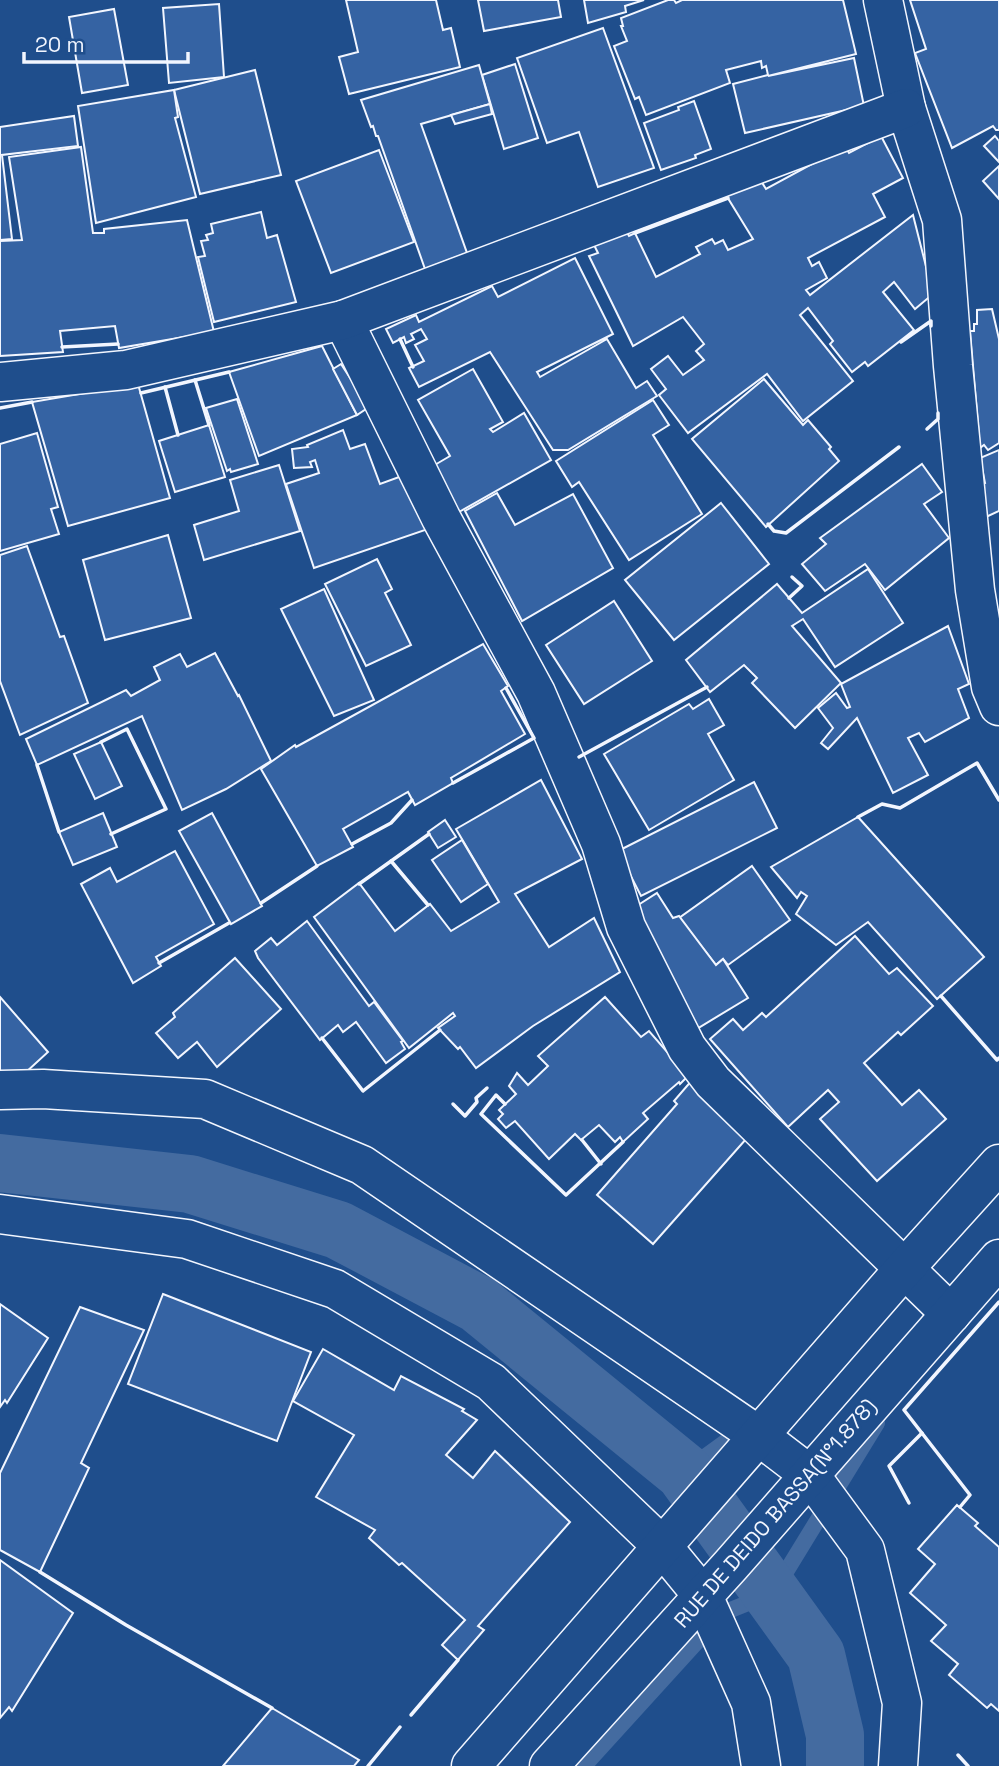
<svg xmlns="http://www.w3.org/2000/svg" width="999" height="1766" viewBox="0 0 999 1766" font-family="'Space Grotesk',sans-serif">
	<rect width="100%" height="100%" fill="#1f4e8c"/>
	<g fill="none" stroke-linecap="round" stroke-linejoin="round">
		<g stroke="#446ba0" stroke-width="16">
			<path d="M684 1472 746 1427"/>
			<path d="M584 1766 723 1613 773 1593 877 1423"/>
		</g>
		<path stroke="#446ba0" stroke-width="58" d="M0 1163 190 1184 338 1230 478 1304 684 1472 816 1655 835 1735V1766"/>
	</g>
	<g fill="#3563a3" stroke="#f2f6ff" stroke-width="2">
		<path d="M346 0H436L443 30 451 28 460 67 349 94 339 57 358 52Z"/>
		<path d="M478 0H558L561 17 484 31Z"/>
		<path d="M584 0H644L625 6 626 12 588 23Z"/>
		<path d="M668 0H674L676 3 682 0H843L856 54 768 76 854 58 864 106 745 133 733 84 768 75 766 66 762 68 761 61 726 70 730 83 646 115 639 97 635 99 614 46 627 41 621 26H623L621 18Z"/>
		<path d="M910 0H999V130H996L993 126 952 148 915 53 926 49Z"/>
		<path d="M219 4 224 77 169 83 163 8Z"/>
		<path d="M114 9 128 85 82 93 69 17Z"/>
		<path d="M603 28 654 168 598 187 579 132 547 143 517 58Z"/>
		<path d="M515 64 538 138 504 149 482 75Z"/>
		<path d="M479 65 490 104 421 124 467 253 425 269 378 136H376L373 126 371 127 361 100Z"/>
		<path d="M255 70 281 175 200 194 174 90Z"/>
		<path d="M174 90 178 117 175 118 196 197 96 223 78 106Z"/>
		<path d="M694 101 711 149 695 155 696 158 661 170 644 123 679 110 678 107Z"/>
		<path d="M490 104 492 114 455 124 451 115Z"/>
		<path d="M74 116 78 146 2 155 12 239 0 240V127Z"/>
		<path d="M881 136 903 178 873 194 885 217 808 258 812 266 819 262 827 278 806 290 810 295 913 215 933 294 915 309 894 282 883 292 914 330 868 366 865 362 852 372 830 344 833 341 808 308 800 315 853 381 803 421 767 374 688 433 659 395 666 389 651 369 668 356 683 375 704 360 696 351 704 344 683 317 633 346 589 256 598 253 593 243 624 227 629 236 635 233 656 277 700 254 696 247 712 239 715 244 723 240 728 250 753 239 726 195 758 176 766 189 845 146 849 153Z"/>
		<path d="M995 136 999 141V162L984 146Z"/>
		<path d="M81 147 93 233H104V229L187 220 214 332 119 348 115 326 60 331 63 352 0 356V241L22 240 9 157Z"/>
		<path d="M379 150 414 242 331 273 296 181Z"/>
		<path d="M999 166V199L983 181Z"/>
		<path d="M261 212 267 238 277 235 296 302 214 322 198 257 205 256 201 241 208 240 206 235 213 233 211 224Z"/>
		<path d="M575 258 613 334 537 372 540 377 607 339 636 388 647 381 657 396 568 450H553L490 352 419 387 409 368 424 361 415 345 427 339 421 329 411 334 414 339 406 343 404 337 393 343 386 329 416 315 419 322 492 286 498 297Z"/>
		<path d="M992 309 999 339V443L988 450 984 445 980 448 970 331H974V324H977V310Z"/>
		<path d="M322 346 357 415 259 456 229 372Z"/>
		<path d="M341 364 369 407 357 415 333 369Z"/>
		<path d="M473 369 503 422 490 429 493 432 524 413 551 460 459 512 433 466 450 456 418 400Z"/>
		<path d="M764 379 803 425 808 420 831 447 829 449 839 461 766 527 692 439Z"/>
		<path d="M138 384 170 498 68 526 32 402Z"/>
		<path d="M237 399 258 464 231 472 230 469 227 471 206 408Z"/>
		<path d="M653 400 669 425 653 435 702 514 629 560 579 482 572 487 556 461Z"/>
		<path d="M209 425 225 477 175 492 159 441Z"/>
		<path d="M343 430 350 449 365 444 380 484 410 473 431 528 314 568 286 484 319 473 315 460 310 462 312 467 294 468 292 449 308 447 307 445Z"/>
		<path d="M37 433 58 507 51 509 59 534 0 551V444Z"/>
		<path d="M999 450V511L986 517 980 484 985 483 980 458Z"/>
		<path d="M922 464 942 492 924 504 949 538 885 590 865 564 825 591 802 564 826 544 820 538Z"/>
		<path d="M279 465 300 531 204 560 194 525 239 511 230 480Z"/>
		<path d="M497 493 515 525 573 494 613 568 522 621 465 511Z"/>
		<path d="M721 503 769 564 674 640 625 580Z"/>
		<path d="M168 535 191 618 105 640 83 560Z"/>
		<path d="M27 546 60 637 64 636 88 703 20 735 0 681V555Z"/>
		<path d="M377 559 392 589 385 593 411 645 366 666 325 584Z"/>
		<path d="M868 569 903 623 835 667 803 619 792 626 841 683 795 728 752 683 757 678 744 665 710 692 686 660 777 584 802 613Z"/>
		<path d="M324 589 374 700 334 716 281 609Z"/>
		<path d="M614 601 652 661 584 704 546 645Z"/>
		<path d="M948 626 969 684 958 689 969 718 925 742 919 733 908 738 928 775 893 793 857 718 828 749 821 743 833 728 818 708 836 693 847 708 850 707 841 684Z"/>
		<path d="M483 644 508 686 501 691 525 734 451 778 453 783 415 805 408 792 343 829 353 847 317 866 261 769 295 745 296 747Z"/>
		<path d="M215 653 238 696 239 695 271 761 226 789 182 810 142 716 37 765 26 739 126 690 131 696 160 680 154 667 180 654 187 667Z"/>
		<path d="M709 699 724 725 708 734 734 780 649 830 604 754 689 704 693 709Z"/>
		<path d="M101 742 122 786 95 799 74 754Z"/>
		<path d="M541 780 582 859 515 894 549 947 594 918 620 972 533 1026 476 1068 460 1047 458 1049 438 1028 455 1016 453 1013 409 1048 314 917 359 883 395 931 430 904 451 931 499 902 456 829Z"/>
		<path d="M754 782 777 828 641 896 618 851Z"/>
		<path d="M103 813 117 847 73 865 59 832Z"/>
		<path d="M212 813 262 906 231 924 179 831Z"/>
		<path d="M858 817 984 957 937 999 868 922 836 945 796 914 807 896 801 892 797 898 771 867Z"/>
		<path d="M445 820 456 837 438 848 428 832Z"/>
		<path d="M462 840 488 884 461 902 432 860Z"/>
		<path d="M175 851 214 924 156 957 161 966 133 983 81 884 110 868 117 882Z"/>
		<path d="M752 866 790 920 728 965 723 959 716 965 679 918Z"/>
		<path d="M657 893 673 918 679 916 716 965 723 959 748 998 695 1030 635 907Z"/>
		<path d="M307 921 369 1006 374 1002 403 1041 401 1042 405 1049 386 1063 356 1022 343 1032 338 1025 320 1040 258 958 255 951 271 938 277 945Z"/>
		<path d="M855 936 889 974 897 968 933 1006 901 1035 898 1032 864 1063 902 1105 919 1090 946 1119 877 1181 820 1119 839 1102 828 1090 788 1127 710 1039 733 1019 743 1030 762 1013 766 1017Z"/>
		<path d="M235 958 281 1009 217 1067 197 1042 178 1058 156 1033 175 1017 173 1013Z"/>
		<path d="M0 997 48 1052 13 1084 0 1070Z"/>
		<path d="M605 997 641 1037 649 1031 688 1076 680 1084 679 1082 643 1113 648 1119 623 1142 620 1137 615 1142 599 1125 581 1140 575 1134 549 1159 515 1121 506 1128 498 1119 503 1114 499 1110 516 1094 509 1086 517 1073 528 1085 548 1066 538 1056Z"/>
		<path d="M693 1079 747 1138 653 1244 597 1195 677 1104 674 1101Z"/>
		<path d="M163 1294 311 1352 277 1441 128 1384Z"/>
		<path d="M0 1304 48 1338 7 1403 5 1400 0 1407Z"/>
		<path d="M80 1307 144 1330 81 1463 89 1468 40 1572 0 1550V1473Z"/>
		<path d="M323 1349 394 1390 401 1376 464 1409 462 1411 477 1420 446 1455 473 1478 495 1451 570 1522 478 1626 484 1630 458 1660 442 1645 465 1620 402 1563 399 1565 369 1538 375 1530 316 1497 354 1435 293 1401Z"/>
		<path d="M957 1505 978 1523 975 1526 999 1547V1711L991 1704 987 1708 949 1675 958 1664 931 1641 946 1625 910 1593 935 1564 918 1549Z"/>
		<path d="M0 1560 73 1613 12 1711 9 1707 0 1718Z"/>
		<path d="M272 1708 359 1760 354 1766H223Z"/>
	</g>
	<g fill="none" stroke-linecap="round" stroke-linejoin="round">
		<defs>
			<g id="minor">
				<path d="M883 0 906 108 942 220 953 366 975 590 991 687 999 706"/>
				<path d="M343 320 441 518 536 693 601 844 626 927 687 1048 713 1082 951 1314"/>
				<path d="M0 382 126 370 343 320 906 108"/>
				<path d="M0 1090 43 1089 205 1099 362 1165 759 1436 810 1475 865 1550 902 1703 898 1766"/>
				<path d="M0 1214 187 1239 335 1289 491 1382 662 1546 703 1596 751 1703 761 1766"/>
			</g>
			<g id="secondary">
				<path d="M471 1766 904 1269 999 1164"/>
				<path d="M549 1766 731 1565 999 1259"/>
			</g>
		</defs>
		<use href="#minor" stroke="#f2f6ff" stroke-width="41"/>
		<use href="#secondary" stroke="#f2f6ff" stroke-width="41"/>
		<use href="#minor" stroke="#1f4e8c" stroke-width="38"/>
		<use href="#secondary" stroke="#1f4e8c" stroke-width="38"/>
		<g stroke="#f2f6ff" stroke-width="3.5">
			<path d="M635 233 728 198"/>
			<path d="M400 339 413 367"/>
			<path d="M901 342 931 321V326"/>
			<path d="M62 347 118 344"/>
			<path d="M195 380 209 425"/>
			<path d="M165 387 178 435"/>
			<path d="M141 393 229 372"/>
			<path d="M0 408 32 402"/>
			<path d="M927 429 938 419V413"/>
			<path d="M768 524 774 531 786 533 899 447"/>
			<path d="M789 598 802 586 792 577"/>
			<path d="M101 742 127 729 166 809 111 834"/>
			<path d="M579 757 707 687"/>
			<path d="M37 765 59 832"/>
			<path d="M453 783 534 738 506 688"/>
			<path d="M858 817 882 804 900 808 977 763 999 800"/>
			<path d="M352 844 391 823 412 800"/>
			<path d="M391 861 428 905"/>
			<path d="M359 884 429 834"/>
			<path d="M261 903 317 866"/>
			<path d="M159 963 229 923"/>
			<path d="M941 996 997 1060 999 1058"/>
			<path d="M322 1038 363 1091 440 1030"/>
			<path d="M453 1104 465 1116 477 1102 476 1098 487 1088"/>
			<path d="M505 1104 496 1095 481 1114 566 1195 623 1142"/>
			<path d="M582 1140 601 1164"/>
			<path d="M909 1503 889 1466 922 1433"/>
			<path d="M960 1507 970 1495 904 1410 999 1302"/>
			<path d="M40 1572 126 1625 272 1708"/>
			<path d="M411 1715 458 1660"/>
			<path d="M958 1755 968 1766"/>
			<path d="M368 1766 400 1727"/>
		</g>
	</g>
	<g text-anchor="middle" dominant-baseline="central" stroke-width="5" stroke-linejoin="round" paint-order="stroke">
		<g font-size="21" fill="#f2f6ff" stroke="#1f4e8c">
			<text transform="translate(775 1513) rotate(-49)">RUE DE DEIDO BASSA(N°1.878)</text>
		</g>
	</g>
	<path d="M24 52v10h164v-10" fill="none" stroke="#f2f6ff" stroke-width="3.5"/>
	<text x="35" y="52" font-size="21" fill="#f2f6ff" stroke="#1f4e8c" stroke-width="5" paint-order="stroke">20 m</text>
</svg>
